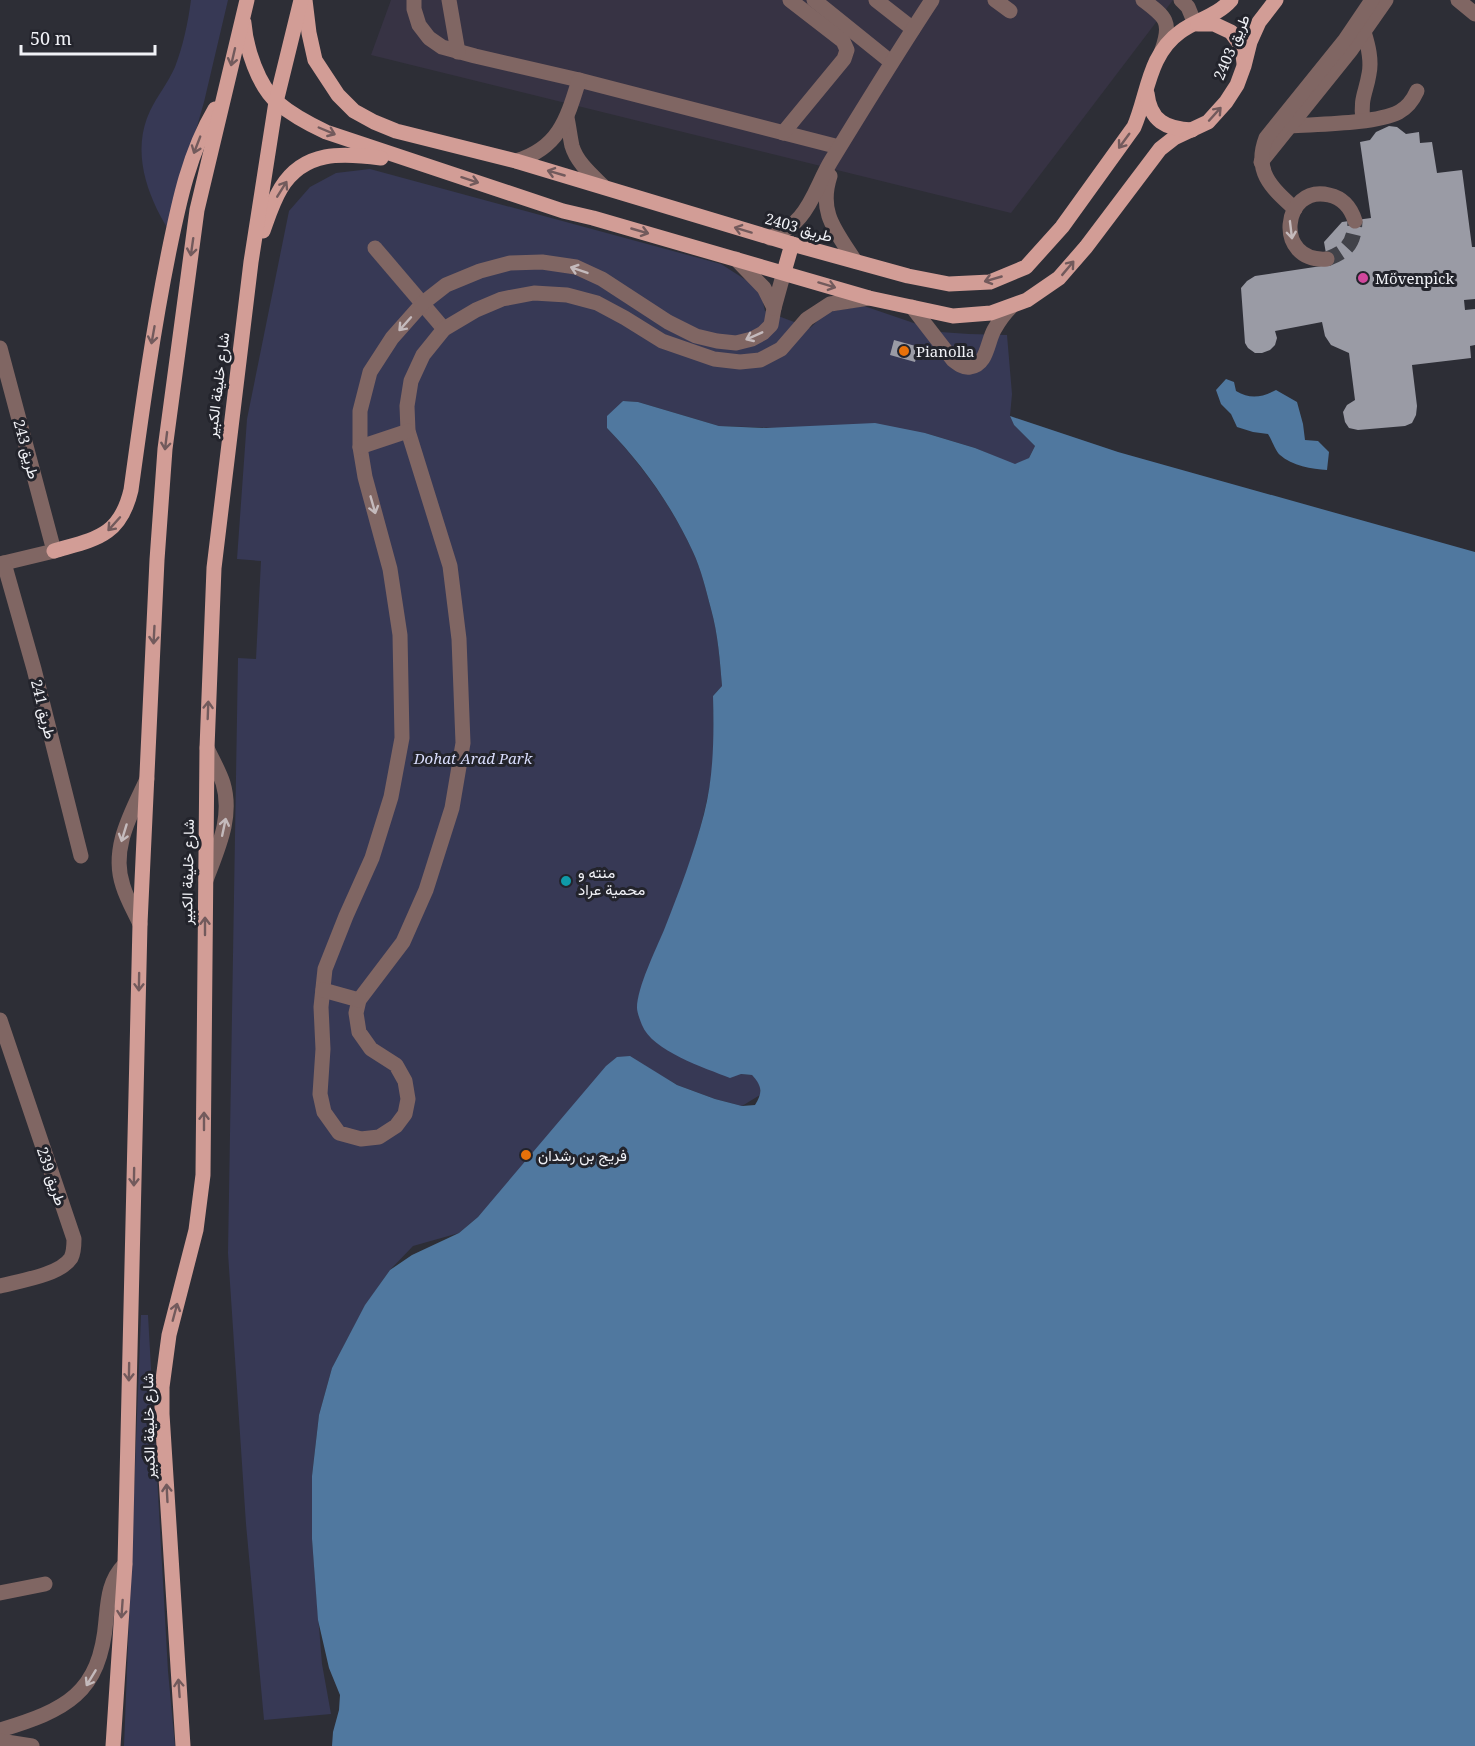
<svg xmlns="http://www.w3.org/2000/svg" width="1475" height="1746" viewBox="0 0 1475 1746" font-family="'Noto Serif',Vazirmatn,serif">
	<rect width="100%" height="100%" fill="#2d2e36"/>
	<path fill="#373344" d="M391 0H1173L1011 213 371 55Z"/>
	<g fill="#373955">
		<path d="M191 0H228L204 102 168 229C147 195 131 151 150 111 157 96 168 83 175 67 183 46 188 23 191 0Z"/>
		<path d="M370 169 721 264 760 289 765 311 810 328 827 312 864 306 940 332 969 334 1007 335 1012 394 1010 416 1014 425 1035 446 1029 458 1015 465 975 448 925 433 719 426 638 402 623 401 607 428C642 465 672 506 693 552 701 569 706 590 711 609 718 634 720 661 722 686L713 696C714 723 715 751 711 778 700 849 670 916 643 982L741 1074 752 1075 760 1083V1095L742 1106 715 1099 677 1085 630 1057 478 1217 459 1233 413 1246 390 1270 365 1306 332 1368 319 1415 312 1476V1539L322 1664 331 1714 264 1720 246 1524 228 1253 238 658 256 659 261 561 237 559 247 419 289 211 310 187 336 173Z"/>
		<path d="M141 1315H148L168 1671 175 1746H124Z"/>
	</g>
	<g fill="#50789f">
		<path d="M1226 379 1234 382 1236 391C1251 400 1262 397 1276 390L1297 402 1303 424 1305 440 1318 441 1329 452 1327 470C1312 469 1292 466 1280 455 1275 450 1272 440 1268 434L1253 432 1237 427 1231 414 1221 404 1216 390Z"/>
		<path d="M623 401 638 402 719 426 766 428 875 423 925 433 975 448 1015 464 1029 458 1035 446 1014 425 1010 416 1118 452 1475 552V1746H332L333 1732 339 1710 340 1695 329 1668 318 1620 312 1539V1476L319 1415 332 1368 365 1305 390 1270 412 1255 459 1233 478 1217 606 1066 617 1057 630 1056 677 1085 715 1099 742 1106 755 1105C763 1092 762 1086 752 1075L741 1074 730 1078C705 1068 652 1051 642 1025 640 1020 637 1012 637 1008 637 988 656 949 664 930 679 892 694 853 704 814 714 775 714 735 713 696L722 686C720 661 718 634 711 609 706 590 701 569 693 552 672 506 642 464 607 428V416Z"/>
	</g>
	<g fill="#9a9ba5">
		<path d="M1389 126 1397 127 1406 134 1419 132 1420 143 1432 142 1437 173 1462 170 1472 247H1475V299L1464 300 1465 310 1475 309V345L1470 346 1471 358 1412 365 1417 406 1416 415 1412 423 1405 426 1358 430 1349 428 1345 422 1343 412 1347 405 1355 400 1349 353 1331 345 1325 336 1322 322 1275 331 1277 338 1275 345 1270 350 1262 353H1255L1248 348 1245 343 1241 288 1247 281 1255 276 1328 265 1324 242 1342 222 1371 218 1360 142 1370 140 1376 132Z"/>
		<path d="M894 340 919 347 915 362 890 355Z"/>
	</g>
	<g fill="none" stroke-linecap="round" stroke-linejoin="round">
		<path stroke="#414249" stroke-width="15" stroke-dasharray="15 8" stroke-linecap="butt" d="M1327 259C1348 251 1354 243 1355 221"/>
		<g stroke="#806663" stroke-width="15">
			<path d="M414 0V9L419 25 429 38 442 47 475 56 579 80 839 147"/>
			<path d="M449 0 458 52"/>
			<path d="M814 0 891 62"/>
			<path d="M876 0 913 29"/>
			<path d="M995 0 1010 11"/>
			<path d="M1143 0C1166 17 1172 22 1162 50"/>
			<path d="M1181 0 1188 7 1195 24"/>
			<path d="M1458 0 1475 14"/>
			<path d="M567 118C569 127 570 137 572 146 577 163 592 175 604 187"/>
			<path d="M1363 120C1360 98 1366 93 1369 74 1372 60 1368 45 1364 32"/>
			<path d="M1290 126C1318 124 1375 124 1399 112 1408 107 1413 100 1417 91"/>
			<path d="M783 133 844 59 847 50 843 41 790 0"/>
			<path d="M516 161C559 148 567 119 579 80"/>
			<path d="M1261 162 1351 50 1386 0"/>
			<path d="M830 176C818 213 836 231 855 261"/>
			<path d="M1295 209C1272 188 1253 172 1266 138L1345 40 1372 0"/>
			<path d="M770 238C781 232 792 227 800 217 814 201 820 179 831 161 864 107 897 53 932 0"/>
			<path d="M375 248 444 329"/>
			<path d="M736 259 764 288 774 308 771 325 763 333 752 339 736 343 717 341 696 336 668 322 602 279 576 267 542 262 510 263 480 271 446 285 423 303 392 338 370 372 360 411V447L365 477 390 569 400 635 402 738 391 797 372 858 346 916 325 969 321 1007 323 1049 320 1094 324 1112 339 1133 361 1139 379 1137 396 1126 405 1114 408 1099 405 1081 396 1065 371 1049 359 1032 356 1013 359 1000 403 942 426 890 452 808 463 743 459 639 450 566 408 431 407 406 411 381 423 355 444 329 476 310 502 299 534 293 567 295 597 303 625 318 662 341 714 359 740 362 760 360 781 349 807 319 830 304 869 298"/>
			<path d="M1327 259C1273 263 1282 184 1329 195 1343 198 1351 208 1355 221"/>
			<path d="M912 307 953 360C958 364 963 368 970 367 987 365 987 343 994 330 999 321 1004 314 1011 307"/>
			<path d="M774 308 784 272"/>
			<path d="M0 348 54 551 0 564"/>
			<path d="M360 447 408 431"/>
			<path d="M4 563 34 669 81 856"/>
			<path d="M206 880C218 848 233 817 223 783 219 771 212 759 207 748"/>
			<path d="M140 924C134 911 127 899 123 886 110 848 132 812 147 779"/>
			<path d="M323 990 359 1000"/>
			<path d="M0 1020 74 1239C74 1245 74 1252 71 1258 60 1275 19 1281 0 1286"/>
			<path d="M0 1593 45 1584"/>
			<path d="M0 1730C66 1710 100 1694 106 1620 108 1599 109 1580 125 1564"/>
			<path d="M0 1741 32 1746"/>
		</g>
		<g stroke="#d29d96" stroke-width="15">
			<path d="M305 0 309 33 315 60 338 95 354 111 374 122 396 131 516 161 792 244 908 276 949 284 990 282 1026 267 1062 227 1134 127C1148 95 1148 55 1180 32 1196 20 1217 16 1231 0"/>
			<path d="M244 23C246 48 258 86 278 103 292 115 309 124 326 132L563 211 593 218 869 298 953 316 991 313 1027 300 1059 278 1086 247 1160 149 1174 138 1208 122 1226 102 1237 85 1244 66 1250 42 1259 22 1276 0"/>
			<path d="M1198 24H1214L1231 32 1242 47 1244 63"/>
			<path d="M1147 93C1150 121 1166 129 1192 130"/>
			<path d="M263 231C268 217 273 201 281 188 304 150 343 153 381 158"/>
			<path d="M784 272 792 244"/>
			<path d="M54 551C95 539 120 537 131 490 142 410 153 330 169 251 179 202 189 153 215 109"/>
			<path d="M113 1746 125 1564 140 924 157 560 165 449 197 210 247 0"/>
			<path d="M183 1746 162 1414V1387L169 1335 196 1230 203 1175 207 748 214 568 251 262 276 102 301 0"/>
		</g>
	</g>
	<defs><path id="oneway-shaft" d="M-6 0H5M1.5-3L5.5 0L1.5 3" fill="none" stroke-width="1.6" stroke-linecap="round" stroke-linejoin="round" transform="scale(1.5)"/></defs>
	<g stroke="#725a5c">
		<use href="#oneway-shaft" transform="translate(233 57) rotate(103)"/>
		<use href="#oneway-shaft" transform="translate(1215 114) rotate(-48)"/>
		<use href="#oneway-shaft" transform="translate(327 131) rotate(23)"/>
		<use href="#oneway-shaft" transform="translate(1124 141) rotate(126)"/>
		<use href="#oneway-shaft" transform="translate(197 145) rotate(111)"/>
		<use href="#oneway-shaft" transform="translate(556 173) rotate(-164)"/>
		<use href="#oneway-shaft" transform="translate(470 180) rotate(18)"/>
		<use href="#oneway-shaft" transform="translate(282 189) rotate(-58)"/>
		<use href="#oneway-shaft" transform="translate(743 230) rotate(-163)"/>
		<use href="#oneway-shaft" transform="translate(640 231) rotate(16)"/>
		<use href="#oneway-shaft" transform="translate(192 247) rotate(98)"/>
		<use href="#oneway-shaft" transform="translate(1068 268) rotate(-50)"/>
		<use href="#oneway-shaft" transform="translate(993 279) rotate(164)"/>
		<use href="#oneway-shaft" transform="translate(827 285) rotate(17)"/>
		<use href="#oneway-shaft" transform="translate(153 335) rotate(100)"/>
		<use href="#oneway-shaft" transform="translate(166 441) rotate(97)"/>
		<use href="#oneway-shaft" transform="translate(114 524) rotate(132)"/>
		<use href="#oneway-shaft" transform="translate(154 635) rotate(93)"/>
		<use href="#oneway-shaft" transform="translate(208 710) rotate(-88)"/>
		<use href="#oneway-shaft" transform="translate(205 926) rotate(-90)"/>
		<use href="#oneway-shaft" transform="translate(139 982) rotate(91)"/>
		<use href="#oneway-shaft" transform="translate(204 1121) rotate(-90)"/>
		<use href="#oneway-shaft" transform="translate(134 1177) rotate(91)"/>
		<use href="#oneway-shaft" transform="translate(175 1312) rotate(-75)"/>
		<use href="#oneway-shaft" transform="translate(129 1372) rotate(91)"/>
		<use href="#oneway-shaft" transform="translate(167 1493) rotate(-93)"/>
		<use href="#oneway-shaft" transform="translate(122 1609) rotate(94)"/>
		<use href="#oneway-shaft" transform="translate(179 1688) rotate(-94)"/>
	</g>
	<g stroke="#c4babc">
		<use href="#oneway-shaft" transform="translate(1291 230) rotate(83)"/>
		<use href="#oneway-shaft" transform="translate(579 270) rotate(-161)"/>
		<use href="#oneway-shaft" transform="translate(405 324) rotate(132)"/>
		<use href="#oneway-shaft" transform="translate(754 336) rotate(156)"/>
		<use href="#oneway-shaft" transform="translate(373 505) rotate(74)"/>
		<use href="#oneway-shaft" transform="translate(224 827) rotate(-78)"/>
		<use href="#oneway-shaft" transform="translate(124 833) rotate(107)"/>
		<use href="#oneway-shaft" transform="translate(91 1678) rotate(121)"/>
	</g>
	<circle fill="#d1479c" stroke="#23242c" stroke-width="2" cx="1363" cy="278" r="6"/>
	<g fill="#e8710a" stroke="#23242c" stroke-width="2">
		<circle cx="904" cy="351" r="6"/>
		<circle cx="526" cy="1155" r="6"/>
	</g>
	<circle fill="#0f9aa8" stroke="#23242c" stroke-width="2" cx="566" cy="881" r="6"/>
	<g text-anchor="middle" dominant-baseline="central" stroke-width="6" stroke-linejoin="round" paint-order="stroke">
		<g font-size="15" fill="#f1f2f7" stroke="#23242c">
			<text transform="translate(1231 47) rotate(-67)">طريق 2403</text>
			<text transform="translate(799 227) rotate(16)">طريق 2403</text>
			<text transform="translate(217 385) rotate(-83)">شارع خليفة الكبير</text>
			<text transform="translate(27 449) rotate(75)">طريق 243</text>
			<text transform="translate(44 709) rotate(76)">طريق 241</text>
			<text transform="translate(187 872) rotate(-89)">شارع خليفة الكبير</text>
			<text transform="translate(52 1176) rotate(71)">طريق 239</text>
			<text transform="translate(148 1426) rotate(-91)">شارع خليفة الكبير</text>
		</g>
		<g font-size="15" fill="#f1f2f7" stroke="#23242c" text-anchor="start">
			<text x="1375" y="278">Mövenpick</text>
			<text x="916" y="351">Pianolla</text>
			<text x="578" y="872">منته و<tspan x="578" dy="17">محمية عراد</tspan></text>
			<text x="538" y="1155">فريج بن رشدان</text>
		</g>
		<g font-size="15" font-style="italic" fill="#d9ddfc" stroke="#23242c">
			<text x="473" y="758">Dohat Arad Park</text>
		</g>
	</g>
	<path d="M21 45v9h134v-9" fill="none" stroke="#f1f2f7" stroke-width="3"/>
	<text x="30" y="45" font-size="18" fill="#f1f2f7" stroke="#23242c" stroke-width="4.5" paint-order="stroke">50 m</text>
</svg>
